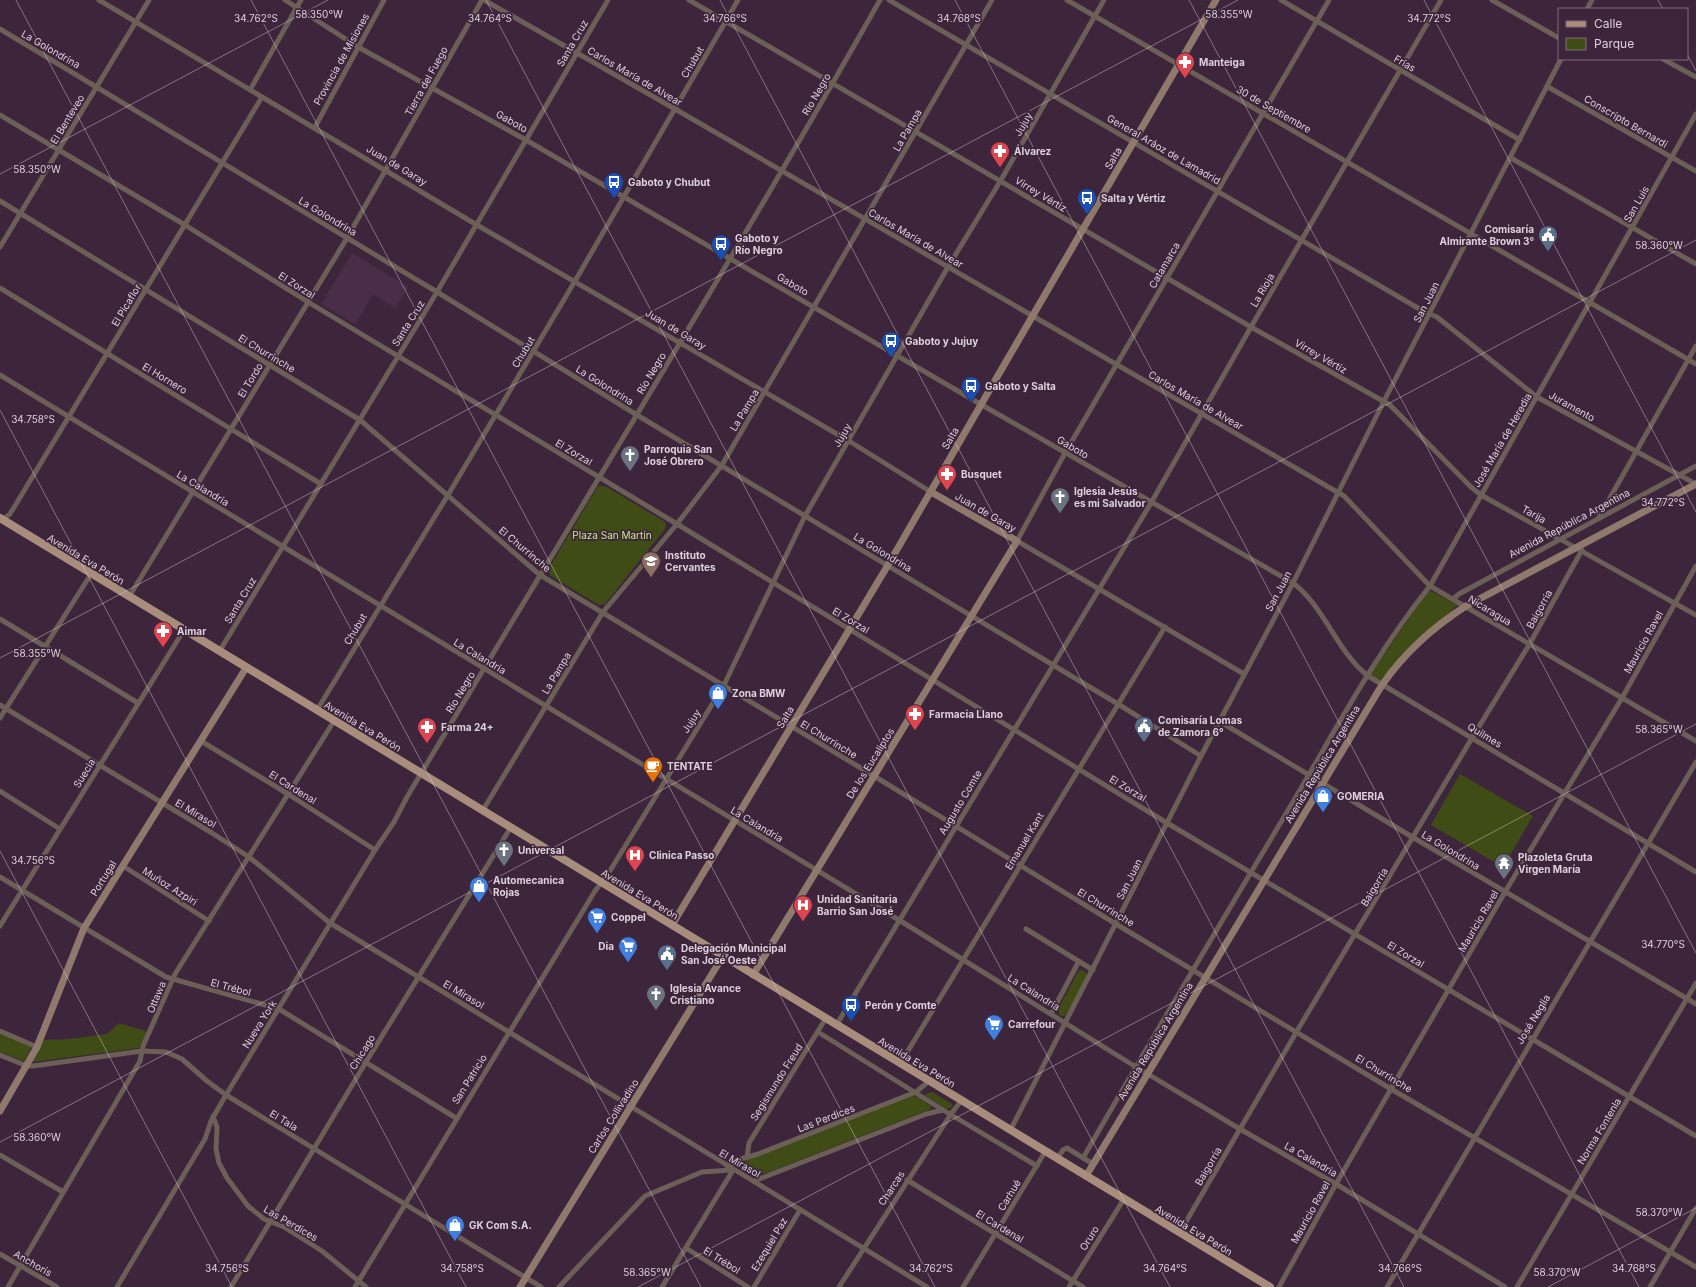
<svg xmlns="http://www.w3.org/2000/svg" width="1696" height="1287" viewBox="0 0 1696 1287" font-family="Inter,sans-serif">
	<rect width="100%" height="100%" fill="#3d263b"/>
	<path fill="#4a2e48" d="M352 253 408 287 395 308 373 294 355 324 321 304Z"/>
	<g fill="#3f4c15">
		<path d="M598 486H605L665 522 666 524 665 529 605 604 599 605 551 576 548 570Z"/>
		<path d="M1431 591 1458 605 1413 644 1380 680 1370 675 1427 592Z"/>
		<path d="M1460 774 1533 816 1503 867 1431 825Z"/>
		<path d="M1081 970 1086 972 1087 976 1067 1014 1064 1016 1059 1015 1058 1009 1078 972Z"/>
		<path d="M119 1023 148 1032 139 1048 33 1062 43 1040 70 1039 107 1034Z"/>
		<path d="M0 1033 32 1047 24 1061 0 1052Z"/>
		<path d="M932 1092 952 1104V1107L947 1109 925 1096 926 1094Z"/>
		<path d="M911 1096 917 1097 931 1106V1109L769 1172C759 1175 748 1177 742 1166L746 1160Z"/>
	</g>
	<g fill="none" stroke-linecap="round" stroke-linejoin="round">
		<g stroke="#6c5f57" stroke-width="5">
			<path d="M99 0 477 225 849 441 931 492"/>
			<path d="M285 0 358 47 526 140 982 405 1293 583C1324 606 1337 652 1368 676L1696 872"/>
			<path d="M484 0 675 109 1344 496 1430 586 1696 741"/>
			<path d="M689 0 1251 327 1390 405 1471 487 1481 495 1696 615"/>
			<path d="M889 0 1423 311 1437 317 1537 397 1696 484"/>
			<path d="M1067 0 1696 364"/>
			<path d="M1281 0 1520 140"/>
			<path d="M1492 0 1559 38"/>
			<path d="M1587 9 1592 0"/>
			<path d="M0 29 437 292 637 415 1118 704 1201 756"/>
			<path d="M1663 59 1696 77"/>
			<path d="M1548 87 1696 171"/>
			<path d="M250 90 301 0"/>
			<path d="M0 115 185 225 308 302 677 524 1167 823 1696 1136"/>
			<path d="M315 127 384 0"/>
			<path d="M1511 158 1696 264"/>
			<path d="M0 201 360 420 540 575 874 776 1116 924 1391 1089 1696 1267"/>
			<path d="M0 247 149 0"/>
			<path d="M0 288 321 484"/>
			<path d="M0 375 899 920 1136 1067 1240 1129 1336 1184 1505 1287"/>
			<path d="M1598 519 1696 346"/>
			<path d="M2 520 10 514 262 97"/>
			<path d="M129 597 347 238 482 0"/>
			<path d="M1453 599 1459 594 1696 466"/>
			<path d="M0 619 138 703"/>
			<path d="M219 652 437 292 608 0"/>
			<path d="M1244 674 1017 541 1065 453 1329 0"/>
			<path d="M0 705 212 833 249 857 330 923 927 1287"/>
			<path d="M317 710 448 495 575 281 738 0"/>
			<path d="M0 718 91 574"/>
			<path d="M1219 721 1414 838 1696 1004"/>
			<path d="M201 741 288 794 375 850"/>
			<path d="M0 791 60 829"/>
			<path d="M483 810 603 612 677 524 722 465 992 0"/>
			<path d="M123 866 209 921"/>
			<path d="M0 877 166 977 279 1009 456 1118"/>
			<path d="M0 926 184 630"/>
			<path d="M1026 929 1093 970"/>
			<path d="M1051 1014 1079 961"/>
			<path d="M837 1024 1151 503 1251 327 1441 0"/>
			<path d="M0 1031 37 1047"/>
			<path d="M818 1032 943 1110 1037 1166"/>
			<path d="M0 1055 27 1066H33L142 1051 166 1052 182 1059 207 1081 226 1095 541 1287"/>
			<path d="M900 1064 1165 627"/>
			<path d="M213 1116 217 1127 216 1149 219 1163 227 1178 248 1206 264 1219 284 1227 322 1251 366 1287"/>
			<path d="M1010 1131 1201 756 1293 583 1384 401 1561 59"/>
			<path d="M0 1155 63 1192"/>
			<path d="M747 1157 749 1143 826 1018"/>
			<path d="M1083 1158C1151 1040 1220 924 1290 807 1334 733 1375 654 1430 586L1696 114"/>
			<path d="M1057 1159 1063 1150 1067 1148 1093 1164"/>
			<path d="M727 1166 741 1159 758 1154 916 1092 929 1081"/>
			<path d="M907 1180 1083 1287"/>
			<path d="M754 1181 926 1114 943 1110"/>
			<path d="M1180 1232 1297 1031 1472 738 1529 645 1582 550"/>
			<path d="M686 1248 748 1287"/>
			<path d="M0 1254 57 1287"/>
			<path d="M8 1287 140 1061 143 1046 175 974 334 721"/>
			<path d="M117 1287 205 1139 211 1121 226 1095 375 850 394 822 407 797C565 532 728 269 880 0"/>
			<path d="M231 1287 366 1062 511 827"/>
			<path d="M355 1287 595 891 608 874 724 685 805 516 948 267 1001 180 1104 0"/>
			<path d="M559 1287 645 1196 702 1172 732 1170"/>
			<path d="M662 1287 733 1170"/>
			<path d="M754 1287 800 1210"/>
			<path d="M839 1287 951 1114 961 1101"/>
			<path d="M963 1287 1045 1152"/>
			<path d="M1069 1287 1124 1199"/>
			<path d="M1279 1287 1336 1184 1505 892 1622 698 1696 566"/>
			<path d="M1387 1287 1696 762"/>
			<path d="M1517 1287 1696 983"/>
			<path d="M1650 1287 1696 1208"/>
		</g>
		<g stroke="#8e796c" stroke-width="7">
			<path d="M672 925 888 565 1216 0"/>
			<path d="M753 975 1017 541 931 492"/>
			<path d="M0 1111 37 1047 84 928 246 668"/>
			<path d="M1086 1176 1382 685C1405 652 1433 627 1466 606L1696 484"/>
			<path d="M520 1287 723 956"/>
		</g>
		<path stroke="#a88d7c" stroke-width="8" d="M0 518 1270 1287"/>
	</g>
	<path fill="none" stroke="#dfd0de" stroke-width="1" stroke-opacity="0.45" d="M16 0 701 1287M251 0 935 1287M486 0 1170 1287M720 0 1404 1287M955 0 1639 1287M1189 0 1696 953M1424 0 1696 512M1658 0 1663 9M1687 54 1696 71M0 174 328 0M0 410 466 1287M0 658 1238 0M0 851 232 1287M0 1142 1696 240M638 1287 1696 724M1548 1287 1696 1208"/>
	<defs>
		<symbol id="pharmacy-pin" viewBox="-11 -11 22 30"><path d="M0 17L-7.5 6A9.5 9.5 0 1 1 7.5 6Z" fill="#e0444e" stroke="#3d263b"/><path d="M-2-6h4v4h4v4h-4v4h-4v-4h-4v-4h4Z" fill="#fff"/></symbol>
		<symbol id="bus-pin" viewBox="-11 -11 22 30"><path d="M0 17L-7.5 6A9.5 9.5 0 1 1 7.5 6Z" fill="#1a4fb4" stroke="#3d263b"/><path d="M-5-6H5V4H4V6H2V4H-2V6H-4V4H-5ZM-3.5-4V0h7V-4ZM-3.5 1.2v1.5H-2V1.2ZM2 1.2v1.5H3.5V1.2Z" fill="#fff"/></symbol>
		<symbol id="civic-pin" viewBox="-11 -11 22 30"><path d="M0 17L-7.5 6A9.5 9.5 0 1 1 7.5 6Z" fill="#5c6f8a" stroke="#3d263b"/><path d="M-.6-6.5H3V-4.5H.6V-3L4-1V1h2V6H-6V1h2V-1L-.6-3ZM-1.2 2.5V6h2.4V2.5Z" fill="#fff"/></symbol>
		<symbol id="church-pin" viewBox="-11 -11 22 30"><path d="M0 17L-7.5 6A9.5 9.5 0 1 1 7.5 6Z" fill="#6b7280" stroke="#3d263b"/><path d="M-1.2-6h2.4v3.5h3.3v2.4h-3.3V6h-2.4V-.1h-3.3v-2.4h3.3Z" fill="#fff"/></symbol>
		<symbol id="school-pin" viewBox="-11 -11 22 30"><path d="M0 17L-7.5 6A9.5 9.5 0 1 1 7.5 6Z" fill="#8d6e63" stroke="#3d263b"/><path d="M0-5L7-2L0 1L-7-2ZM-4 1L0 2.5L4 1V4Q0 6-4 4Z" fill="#fff"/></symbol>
		<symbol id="shop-pin" viewBox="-11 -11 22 30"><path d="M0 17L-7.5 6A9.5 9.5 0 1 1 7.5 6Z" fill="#3f7fe0" stroke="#3d263b"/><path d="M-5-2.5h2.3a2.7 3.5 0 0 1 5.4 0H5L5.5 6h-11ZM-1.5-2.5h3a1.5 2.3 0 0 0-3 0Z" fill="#fff"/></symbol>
		<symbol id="cafe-pin" viewBox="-11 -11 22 30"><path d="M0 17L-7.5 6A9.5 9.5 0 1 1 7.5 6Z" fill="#e8710a" stroke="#3d263b"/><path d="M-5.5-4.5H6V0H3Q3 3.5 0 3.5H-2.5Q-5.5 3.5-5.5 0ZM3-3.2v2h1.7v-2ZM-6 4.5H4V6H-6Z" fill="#fff"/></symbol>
		<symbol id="hospital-pin" viewBox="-11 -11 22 30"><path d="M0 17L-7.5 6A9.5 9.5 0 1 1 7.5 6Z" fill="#e0444e" stroke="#3d263b"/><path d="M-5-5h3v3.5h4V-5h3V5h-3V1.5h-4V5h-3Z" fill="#fff"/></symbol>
		<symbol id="temple-pin" viewBox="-11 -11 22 30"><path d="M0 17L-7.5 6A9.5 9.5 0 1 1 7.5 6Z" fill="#6b7280" stroke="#3d263b"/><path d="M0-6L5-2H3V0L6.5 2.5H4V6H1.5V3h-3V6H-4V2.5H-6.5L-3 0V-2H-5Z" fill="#fff"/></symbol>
		<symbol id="supermarket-pin" viewBox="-11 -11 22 30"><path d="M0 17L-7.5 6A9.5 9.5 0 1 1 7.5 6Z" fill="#3f7fe0" stroke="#3d263b"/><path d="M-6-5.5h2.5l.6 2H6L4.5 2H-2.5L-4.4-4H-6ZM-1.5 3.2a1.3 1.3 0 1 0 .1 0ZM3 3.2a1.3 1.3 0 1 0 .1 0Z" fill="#fff"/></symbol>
	</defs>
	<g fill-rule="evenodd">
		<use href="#pharmacy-pin" x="1174" y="51" width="22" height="30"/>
		<use href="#pharmacy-pin" x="989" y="140" width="22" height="30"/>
		<use href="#bus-pin" x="603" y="171" width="22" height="30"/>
		<use href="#bus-pin" x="1076" y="187" width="22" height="30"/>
		<use href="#civic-pin" x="1537" y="224" width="22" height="30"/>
		<use href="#bus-pin" x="710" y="233" width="22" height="30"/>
		<use href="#bus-pin" x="880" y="330" width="22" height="30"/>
		<use href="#bus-pin" x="960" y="375" width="22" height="30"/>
		<use href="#church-pin" x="619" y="444" width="22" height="30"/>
		<use href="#pharmacy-pin" x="936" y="463" width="22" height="30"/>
		<use href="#church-pin" x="1049" y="486" width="22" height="30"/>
		<use href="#school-pin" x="640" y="550" width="22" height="30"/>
		<use href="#pharmacy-pin" x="152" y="620" width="22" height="30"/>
		<use href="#shop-pin" x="707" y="682" width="22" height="30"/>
		<use href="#pharmacy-pin" x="904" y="703" width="22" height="30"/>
		<use href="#civic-pin" x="1133" y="715" width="22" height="30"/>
		<use href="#pharmacy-pin" x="416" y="716" width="22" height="30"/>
		<use href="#cafe-pin" x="642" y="755" width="22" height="30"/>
		<use href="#shop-pin" x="1312" y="785" width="22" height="30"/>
		<use href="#church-pin" x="493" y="839" width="22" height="30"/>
		<use href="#hospital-pin" x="624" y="844" width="22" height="30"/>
		<use href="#temple-pin" x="1493" y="852" width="22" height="30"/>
		<use href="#shop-pin" x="468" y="875" width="22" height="30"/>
		<use href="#hospital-pin" x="792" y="894" width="22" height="30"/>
		<use href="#supermarket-pin" x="586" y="906" width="22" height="30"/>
		<use href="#supermarket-pin" x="617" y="935" width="22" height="30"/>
		<use href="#civic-pin" x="656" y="943" width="22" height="30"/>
		<use href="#church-pin" x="645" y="983" width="22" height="30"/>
		<use href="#bus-pin" x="840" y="994" width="22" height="30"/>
		<use href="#supermarket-pin" x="983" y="1013" width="22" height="30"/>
		<use href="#shop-pin" x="444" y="1214" width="22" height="30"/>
	</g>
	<g text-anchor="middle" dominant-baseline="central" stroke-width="3.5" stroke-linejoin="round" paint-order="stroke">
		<g font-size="10" fill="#dfd0de" stroke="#3d263b">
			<text transform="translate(572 43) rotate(-60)">Santa Cruz</text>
			<text transform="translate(51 49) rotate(30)">La Golondrina</text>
			<text transform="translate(341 59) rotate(-61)">Provincia de Misiones</text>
			<text transform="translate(692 62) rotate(-60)">Chubut</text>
			<text transform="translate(1405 63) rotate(30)">Frías</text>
			<text transform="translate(635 76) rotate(30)">Carlos María de Alvear</text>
			<text transform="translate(426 81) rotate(-61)">Tierra del Fuego</text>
			<text transform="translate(816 94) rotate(-60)">Río Negro</text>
			<text transform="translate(1274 109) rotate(30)">30 de Septiembre</text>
			<text transform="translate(67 119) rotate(-59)">El Benteveo</text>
			<text transform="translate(512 121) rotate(29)">Gaboto</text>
			<text transform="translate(1626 121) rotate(30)">Conscripto Bernardi</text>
			<text transform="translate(1023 124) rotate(-60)">Jujuy</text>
			<text transform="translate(907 130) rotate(-60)">La Pampa</text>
			<text transform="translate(1164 149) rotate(30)">General Aráoz de Lamadrid</text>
			<text transform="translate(1113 158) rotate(-60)">Salta</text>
			<text transform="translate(397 165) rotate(31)">Juan de Garay</text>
			<text transform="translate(1041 194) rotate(31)">Virrey Vértiz</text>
			<text transform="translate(1636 204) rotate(-60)">San Luis</text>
			<text transform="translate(328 216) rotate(31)">La Golondrina</text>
			<text transform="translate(916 238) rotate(30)">Carlos María de Alvear</text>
			<text transform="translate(1164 265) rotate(-60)">Catamarca</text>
			<text transform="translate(793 284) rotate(30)">Gaboto</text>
			<text transform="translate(297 285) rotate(32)">El Zorzal</text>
			<text transform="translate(1262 290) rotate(-60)">La Rioja</text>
			<text transform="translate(1426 302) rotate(-63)">San Juan</text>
			<text transform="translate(126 305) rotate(-59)">El Picaflor</text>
			<text transform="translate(408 323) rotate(-58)">Santa Cruz</text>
			<text transform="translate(676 329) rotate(31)">Juan de Garay</text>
			<text transform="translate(523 352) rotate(-59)">Chubut</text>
			<text transform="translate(267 353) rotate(31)">El Churrinche</text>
			<text transform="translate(1321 356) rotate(30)">Virrey Vértiz</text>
			<text transform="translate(651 373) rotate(-59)">Río Negro</text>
			<text transform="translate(165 378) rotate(31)">El Hornero</text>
			<text transform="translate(250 380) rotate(-59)">El Tordo</text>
			<text transform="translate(605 385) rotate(32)">La Golondrina</text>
			<text transform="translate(1196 400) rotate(30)">Carlos María de Alvear</text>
			<text transform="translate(1572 406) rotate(29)">Juramento</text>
			<text transform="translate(744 410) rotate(-59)">La Pampa</text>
			<text transform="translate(842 435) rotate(-60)">Jujuy</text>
			<text transform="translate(950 438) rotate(-60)">Salta</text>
			<text transform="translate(1502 440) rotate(-60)">José María de Heredia</text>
			<text transform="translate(1073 447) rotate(30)">Gaboto</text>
			<text transform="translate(574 452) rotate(31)">El Zorzal</text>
			<text transform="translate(203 488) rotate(31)">La Calandria</text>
			<text transform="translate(986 512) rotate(30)">Juan de Garay</text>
			<text transform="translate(1534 514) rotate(29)">Tarija</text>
			<text transform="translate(1569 523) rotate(-28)">Avenida República Argentina</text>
			<text transform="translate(525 549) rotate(40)">El Churrinche</text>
			<text transform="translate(883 552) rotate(31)">La Golondrina</text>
			<text transform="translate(86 559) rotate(31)">Avenida Eva Perón</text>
			<text transform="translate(1278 591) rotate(-62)">San Juan</text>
			<text transform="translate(240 600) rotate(-59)">Santa Cruz</text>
			<text transform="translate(1539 609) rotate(-61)">Baigorria</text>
			<text transform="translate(1490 610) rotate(31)">Nicaragua</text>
			<text transform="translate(851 620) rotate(31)">El Zorzal</text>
			<text transform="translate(355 629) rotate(-59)">Chubut</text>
			<text transform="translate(1643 642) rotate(-61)">Mauricio Ravel</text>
			<text transform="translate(480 656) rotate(31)">La Calandria</text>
			<text transform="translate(556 673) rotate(-59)">La Pampa</text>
			<text transform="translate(460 692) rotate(-59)">Río Negro</text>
			<text transform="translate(785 717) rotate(-59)">Salta</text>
			<text transform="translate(691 721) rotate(-58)">Jujuy</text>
			<text transform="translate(363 726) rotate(31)">Avenida Eva Perón</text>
			<text transform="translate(1485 735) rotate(31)">Quilmes</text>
			<text transform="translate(829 739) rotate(31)">El Churrinche</text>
			<text transform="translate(870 763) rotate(-58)">De los Eucaliptos</text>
			<text transform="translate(1322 764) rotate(-59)">Avenida República Argentina</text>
			<text transform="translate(84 773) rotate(-58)">Suecia</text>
			<text transform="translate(293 787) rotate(32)">El Cardenal</text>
			<text transform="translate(1128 788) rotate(31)">El Zorzal</text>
			<text transform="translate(960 802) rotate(-59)">Augusto Comte</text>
			<text transform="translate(196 813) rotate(31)">El Mirasol</text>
			<text transform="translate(757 824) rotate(31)">La Calandria</text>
			<text transform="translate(1024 841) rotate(-59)">Emanuel Kant</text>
			<text transform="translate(1451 850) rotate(31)">La Golondrina</text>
			<text transform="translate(103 878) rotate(-58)">Portugal</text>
			<text transform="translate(1129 879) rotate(-63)">San Juan</text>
			<text transform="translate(170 886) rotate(32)">Muñoz Azpiri</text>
			<text transform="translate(1374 887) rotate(-59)">Baigorria</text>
			<text transform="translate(640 894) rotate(31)">Avenida Eva Perón</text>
			<text transform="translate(1106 907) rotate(31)">El Churrinche</text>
			<text transform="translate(1478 921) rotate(-60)">Mauricio Ravel</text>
			<text transform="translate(1406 954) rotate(31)">El Zorzal</text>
			<text transform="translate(231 987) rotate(15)">El Trébol</text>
			<text transform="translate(1034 992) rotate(32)">La Calandria</text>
			<text transform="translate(464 994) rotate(31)">El Mirasol</text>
			<text transform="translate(156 997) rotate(-67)">Ottawa</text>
			<text transform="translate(1533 1019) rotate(-59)">José Neglia</text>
			<text transform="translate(259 1024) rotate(-58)">Nueva York</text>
			<text transform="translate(1155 1041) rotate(-59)">Avenida República Argentina</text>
			<text transform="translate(362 1052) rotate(-58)">Chicago</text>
			<text transform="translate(917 1062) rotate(31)">Avenida Eva Perón</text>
			<text transform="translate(1384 1073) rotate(31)">El Churrinche</text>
			<text transform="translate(469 1079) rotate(-58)">San Patricio</text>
			<text transform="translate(776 1082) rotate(-58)">Segismundo Freud</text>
			<text transform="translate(613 1116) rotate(-58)">Carlos Collivadino</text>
			<text transform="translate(826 1118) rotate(-21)">Las Perdices</text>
			<text transform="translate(284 1120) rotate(31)">El Tala</text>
			<text transform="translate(1599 1131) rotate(-59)">Norma Fontenla</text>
			<text transform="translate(1311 1159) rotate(30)">La Calandria</text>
			<text transform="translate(740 1163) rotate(30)">El Mirasol</text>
			<text transform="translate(1208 1166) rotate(-60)">Baigorria</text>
			<text transform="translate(891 1188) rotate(-57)">Charcas</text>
			<text transform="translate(1009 1195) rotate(-59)">Carhué</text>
			<text transform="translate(1310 1212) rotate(-61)">Mauricio Ravel</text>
			<text transform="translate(291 1223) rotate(30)">Las Perdices</text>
			<text transform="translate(1000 1226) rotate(31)">El Cardenal</text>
			<text transform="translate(1194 1230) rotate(31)">Avenida Eva Perón</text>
			<text transform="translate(1089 1238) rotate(-58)">Oruro</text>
			<text transform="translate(769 1244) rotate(-59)">Ezequiel Paz</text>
			<text transform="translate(722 1260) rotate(32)">El Trébol</text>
			<text transform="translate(33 1263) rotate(30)">Anchoris</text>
		</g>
		<g font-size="10" font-weight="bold" fill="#dfd0de" stroke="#3d263b" text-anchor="start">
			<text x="1199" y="62">Manteiga</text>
			<text x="1014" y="151">Álvarez</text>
			<text x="628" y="182">Gaboto y Chubut</text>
			<text x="1101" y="198">Salta y Vértiz</text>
			<text x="1534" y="229" text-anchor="end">Comisaría<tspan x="1534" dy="12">Almirante Brown 3°</tspan></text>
			<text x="735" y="238">Gaboto y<tspan x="735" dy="12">Río Negro</tspan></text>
			<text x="905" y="341">Gaboto y Jujuy</text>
			<text x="985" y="386">Gaboto y Salta</text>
			<text x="644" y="449">Parroquia San<tspan x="644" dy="12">José Obrero</tspan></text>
			<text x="961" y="474">Busquet</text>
			<text x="1074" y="491">Iglesia Jesús<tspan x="1074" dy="12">es mi Salvador</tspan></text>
			<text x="665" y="555">Instituto<tspan x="665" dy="12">Cervantes</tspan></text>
			<text x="177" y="631">Aimar</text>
			<text x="732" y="693">Zona BMW</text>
			<text x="929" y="714">Farmacia Llano</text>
			<text x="1158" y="720">Comisaría Lomas<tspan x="1158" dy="12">de Zamora 6°</tspan></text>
			<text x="441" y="727">Farma 24+</text>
			<text x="667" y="766">TENTATE</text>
			<text x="1337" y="796">GOMERIA</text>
			<text x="518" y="850">Universal</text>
			<text x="649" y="855">Clinica Passo</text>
			<text x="1518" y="857">Plazoleta Gruta<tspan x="1518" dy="12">Virgen María</tspan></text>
			<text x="493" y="880">Automecanica<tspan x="493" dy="12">Rojas</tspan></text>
			<text x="817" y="899">Unidad Sanitaria<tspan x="817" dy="12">Barrio San José</tspan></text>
			<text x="611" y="917">Coppel</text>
			<text x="614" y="946" text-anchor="end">Dia</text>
			<text x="681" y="948">Delegación Municipal<tspan x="681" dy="12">San José Oeste</tspan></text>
			<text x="670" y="988">Iglesia Avance<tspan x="670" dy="12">Cristiano</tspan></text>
			<text x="865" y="1005">Perón y Comte</text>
			<text x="1008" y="1024">Carrefour</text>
			<text x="469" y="1225">GK Com S.A.</text>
		</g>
		<g font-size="10" fill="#cde688" stroke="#3d263b">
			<text x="612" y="535">Plaza San Martín</text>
		</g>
	</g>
	<g font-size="10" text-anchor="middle" fill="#dfd0de" stroke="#3d263b" stroke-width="3.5" stroke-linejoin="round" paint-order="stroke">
		<text x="1229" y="18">58.355°W</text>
		<text x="319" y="18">58.350°W</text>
		<text x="256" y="22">34.762°S</text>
		<text x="490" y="22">34.764°S</text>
		<text x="725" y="22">34.766°S</text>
		<text x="959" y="22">34.768°S</text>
		<text x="1429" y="22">34.772°S</text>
		<text x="37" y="173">58.350°W</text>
		<text x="1659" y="249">58.360°W</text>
		<text x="33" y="423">34.758°S</text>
		<text x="1663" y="506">34.772°S</text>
		<text x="37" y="657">58.355°W</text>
		<text x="1659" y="733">58.365°W</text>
		<text x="33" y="864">34.756°S</text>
		<text x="1663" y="948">34.770°S</text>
		<text x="37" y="1141">58.360°W</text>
		<text x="1659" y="1216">58.370°W</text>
		<text x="227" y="1272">34.756°S</text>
		<text x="462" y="1272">34.758°S</text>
		<text x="931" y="1272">34.762°S</text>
		<text x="1165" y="1272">34.764°S</text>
		<text x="1400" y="1272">34.766°S</text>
		<text x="1634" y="1272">34.768°S</text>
		<text x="647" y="1276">58.365°W</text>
		<text x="1557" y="1276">58.370°W</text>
	</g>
	<rect x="1558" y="8" width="130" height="52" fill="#3d263b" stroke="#7e6a7c"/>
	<rect x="1566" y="21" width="20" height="6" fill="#a88d7c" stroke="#7e6a7c"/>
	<text x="1594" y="28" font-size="12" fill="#dfd0de">Calle</text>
	<rect x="1566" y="38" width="20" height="12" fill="#3f4c15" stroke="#7e6a7c"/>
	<text x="1594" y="48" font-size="12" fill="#dfd0de">Parque</text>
</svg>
